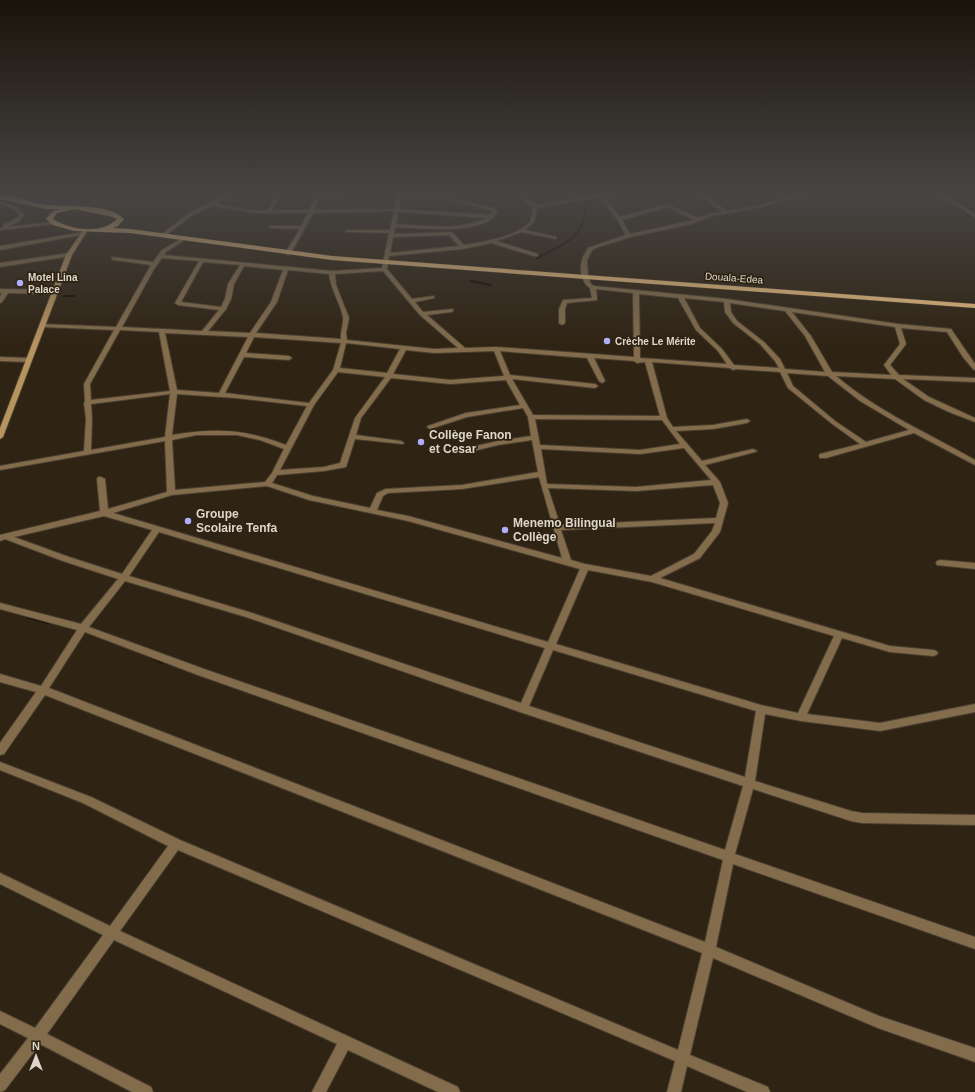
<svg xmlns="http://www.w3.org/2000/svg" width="975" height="1092" viewBox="0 0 975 1092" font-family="Arial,sans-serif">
	<rect width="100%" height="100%" fill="#2f2313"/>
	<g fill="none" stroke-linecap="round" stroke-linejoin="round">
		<g stroke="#160700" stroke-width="2">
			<path d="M612 193 618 192"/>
			<path d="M537 258C565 243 592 236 583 196L595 195"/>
			<path d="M471 281 491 285"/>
			<path d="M64 296H74"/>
		</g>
		<g stroke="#160700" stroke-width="3.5">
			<path d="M29 617 48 622"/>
			<path d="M150 656 162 662"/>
		</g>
		<defs>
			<g id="minor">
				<path d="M232 192H238L216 204 255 211 268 210 278 192H282L272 210H309L318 192H322V194L404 192 444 197 494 208 497 212C494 216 494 218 490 220 468 234 420 228 395 227L394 234 452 232 464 245C482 242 516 237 529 223 532 219 532 212 533 207L514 192H519L536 205 601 194 625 192 604 197 620 217 667 204 698 218 708 214 722 212 696 192H701L727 211 757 206 807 192H815L757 208 711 216 692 224 630 237 598 247 592 250 587 261 588 277 591 284 594 286 727 299 898 324 951 329 975 364V370L973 369 963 357 947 332 901 328 906 344 890 365 899 375 975 378V382L903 379 929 397 975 418V422L949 412 924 400 913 392 895 379 836 376C878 412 928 433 975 460V465L914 433 826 458H820L819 456 820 454 860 444 831 423 788 388 780 372 736 369 733 370 730 368 652 362 667 418 673 427 713 425 747 419 750 421 747 423 713 429 676 431 702 461 753 449 757 451 755 452 705 465 720 482 728 503 720 532 700 558 660 578 890 646 933 650 936 651 938 653 936 655 933 656 890 652 842 638 807 714 880 723 975 704V712L880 731 801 721 765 714 755 781 851 811 862 813 975 815V825L862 823 851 821 753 789 735 854 975 937V949L733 864 716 947 879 1016 975 1048V1062L878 1028 713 958 690 1055 768 1087 770 1092H747L687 1066 681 1092H667L675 1061 178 850 120 931 458 1087 460 1092H438L348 1050 326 1092H312L337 1044 114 940 47 1034 151 1087 153 1092H132L40 1044 5 1090 0 1092V1074L28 1038 0 1024V1011L35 1028 103 935 0 884V873L110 926 168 846 83 803 0 770V762L91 797 180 840 678 1050 702 953 45 695 4 754 0 755V743L36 692 0 682V674L41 686 77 630 0 609V603L81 624 118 579 63 561 5 539 0 541V535L100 511 97 479 98 477H101L105 479 108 509 167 492 165 441 0 470V466L84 451 86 419 84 403 85 402 84 384 114 330 43 327 40 325 41 324 116 327 151 265 114 260 112 259V257L153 262 162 250 184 237 186 238V239L166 252 164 255 332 271 382 268 389 233 347 232 345 231 347 230H390L394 211 313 213 305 228 291 253 288 255 285 253 300 229 271 228 269 227 271 226H301L308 213H255L212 206 193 215 166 235 162 234 189 213ZM397 194 394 209 314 210 320 196ZM402 195 444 199 490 210 492 212 489 215 399 209ZM600 197 617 219 626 235 588 248C586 252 583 256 582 260 579 269 582 284 590 288L592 298 563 300 559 309V323L562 325 565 323V309L567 303 597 300 596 289 633 293 634 357 496 347 465 348 427 315 451 312 453 311V309L423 312 415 302 434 298V296L412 299 387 269 389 256 463 249 491 243 534 256H538V254L496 241 522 232 556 239V237L525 230 534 222 537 208ZM667 207 694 220 630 234 622 220ZM398 212 487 218C459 231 426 226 396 224ZM449 235 459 246 390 253 393 237ZM162 258 199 261 175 303 178 305 219 310 202 331 122 327 154 269ZM203 262 240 265 228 284 225 299 221 307 181 302ZM244 266 283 270 271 302 250 333 208 331 226 309 231 299 234 284ZM288 270 329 274C331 291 340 302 343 317 344 324 340 332 341 339L256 333 277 302ZM383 271 420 315 458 348 434 349 347 340 346 333 349 318 336 285 335 274ZM639 294 678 298 696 330 718 351 727 364 640 358ZM684 298 724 302 725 312 733 323 760 344 775 361 779 368 734 365 722 349 700 328ZM730 303 785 311 805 336 825 372 785 369 780 359 764 342 737 321 731 312ZM792 312 895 327 900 344 884 365 891 375 832 372 811 336ZM120 330 159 332 170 391 91 400 90 384ZM165 333 248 337 219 393 177 390ZM254 337 341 343 333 370 309 403 225 393 244 357 289 360 292 358 289 356 246 353ZM346 343 400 349 387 373 340 368ZM406 350 434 353 494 351 504 376 450 380 393 374ZM500 351 587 358 599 381 602 383 605 381 594 358 634 361 637 363 645 362 660 416 533 415 512 379 595 388 598 386 595 384 510 375ZM338 372 385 377 355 418 340 463 324 467 280 470 314 405ZM787 373 828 376 860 401 909 430 866 442 835 421 793 386ZM391 378 450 384 506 380 520 405 466 413 428 426 427 427 430 429 467 417 523 408 528 417 531 436 498 441 458 450 457 452 461 454 498 445 532 440 538 472 462 485 386 489 377 493 370 508 313 496 272 483 277 475 324 471 346 467 355 439 403 444 404 443 401 441 356 435 361 418ZM170 394 165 437 91 450 92 419 91 404ZM177 394 236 398 307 406 286 445C245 429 216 428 172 435ZM535 419 662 420 680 444 640 450 540 445ZM197 435H237L260 440 284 449 272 473 265 482 175 490 172 440ZM684 448 711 480 636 487 547 484 541 449 640 454ZM539 477 562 558 408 516 377 510 383 496 388 493 462 489ZM713 485 720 503 716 518 560 525 548 488 636 491ZM267 486 309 500 408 521 580 569 548 642 113 513 172 495ZM104 516 152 530 122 574 69 557 14 537ZM715 523 712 531 694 554 651 576 585 564 571 560 561 530ZM159 532 545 648 521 703 252 613 129 576ZM588 570 652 582 834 636 798 713 761 705 556 644ZM125 581 246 617 520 712 743 786 725 850 204 669 89 627ZM85 632 198 675 723 860 705 942 49 688ZM553 650 756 711 745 777 529 706Z"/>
				<path d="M935 192H940L975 214V217Z"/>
				<path d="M0 202 17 207 24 215 18 222 7 227 55 222 57 223 55 224 0 230V228L4 227 3 225 14 220 20 215 14 209 0 204Z"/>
				<path d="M84 232 86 233V234L0 250V246Z"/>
				<path d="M69 253 71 254V256L0 267V263Z"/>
				<path d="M0 289 55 290 58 292 55 294 8 293 2 302 0 303V296L2 293H0Z"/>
				<path d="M0 357 28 358 31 360 28 362 0 361Z"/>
				<path d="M940 560 975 563V569L937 565 936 563 937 561Z"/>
			</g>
			<path id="secondary" d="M84 229 88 230 72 255 3 437 0 439V428L66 255Z"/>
			<path id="primary" d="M0 192H3L43 206 38 207 0 195Z"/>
			<path id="trunk" d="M0 195C15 198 31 203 46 205 66 207 109 203 124 219L118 226 113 228 130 229 332 256 975 304V308L332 260 130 233 74 231 53 225 46 219 53 211 60 209H46L0 199ZM75 209 113 217 117 219C102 235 69 230 53 219L57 213Z"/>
		</defs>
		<use href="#minor" stroke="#4b4031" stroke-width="2"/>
		<use href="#secondary" stroke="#4b4031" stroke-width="2"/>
		<use href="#primary" stroke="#4b4031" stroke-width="2"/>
		<use href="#trunk" stroke="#4b4031" stroke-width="1"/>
		<use href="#minor" fill="#826c4c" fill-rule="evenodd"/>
		<use href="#secondary" fill="#b79360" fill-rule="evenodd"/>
		<use href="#primary" fill="#e0b16e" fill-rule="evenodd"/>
		<use href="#trunk" fill="#eec080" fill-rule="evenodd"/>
	</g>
	<linearGradient id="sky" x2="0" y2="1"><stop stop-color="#1a130a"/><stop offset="0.56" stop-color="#474544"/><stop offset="1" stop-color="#474544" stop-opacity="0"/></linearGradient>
	<rect width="975" height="345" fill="url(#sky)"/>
	<g fill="#b0aefa" stroke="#2f2313" stroke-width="1.5">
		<circle cx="20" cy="283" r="4"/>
		<circle cx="607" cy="341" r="4"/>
		<circle cx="421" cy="442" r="4"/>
		<circle cx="188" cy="521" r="4"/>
		<circle cx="505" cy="530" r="4"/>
	</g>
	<g text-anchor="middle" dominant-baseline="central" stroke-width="3.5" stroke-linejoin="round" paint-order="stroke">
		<g font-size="10" font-weight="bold" fill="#dfd7cc" stroke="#2f2313" text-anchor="start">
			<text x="28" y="277">Motel Lina<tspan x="28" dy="12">Palace</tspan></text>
			<text x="615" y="341">Crèche Le Mérite</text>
		</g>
		<g font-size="10" fill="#dfd7cc" stroke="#2f2313">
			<text transform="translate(734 278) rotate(4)">Douala-Edea</text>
		</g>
		<g font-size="12" font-weight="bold" fill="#dfd7cc" stroke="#2f2313" text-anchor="start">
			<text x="429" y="435">Collège Fanon<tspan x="429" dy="14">et Cesar</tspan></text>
			<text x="196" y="514">Groupe<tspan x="196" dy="14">Scolaire Tenfa</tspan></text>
			<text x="513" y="523">Menemo Bilingual<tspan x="513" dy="14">Collège</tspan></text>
		</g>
	</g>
	<g transform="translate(36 1056)" stroke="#2f2313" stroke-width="3" paint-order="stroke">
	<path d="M0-3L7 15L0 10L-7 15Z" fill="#dfd7cc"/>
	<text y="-6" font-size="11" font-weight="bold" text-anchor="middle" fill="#dfd7cc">N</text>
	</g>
</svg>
